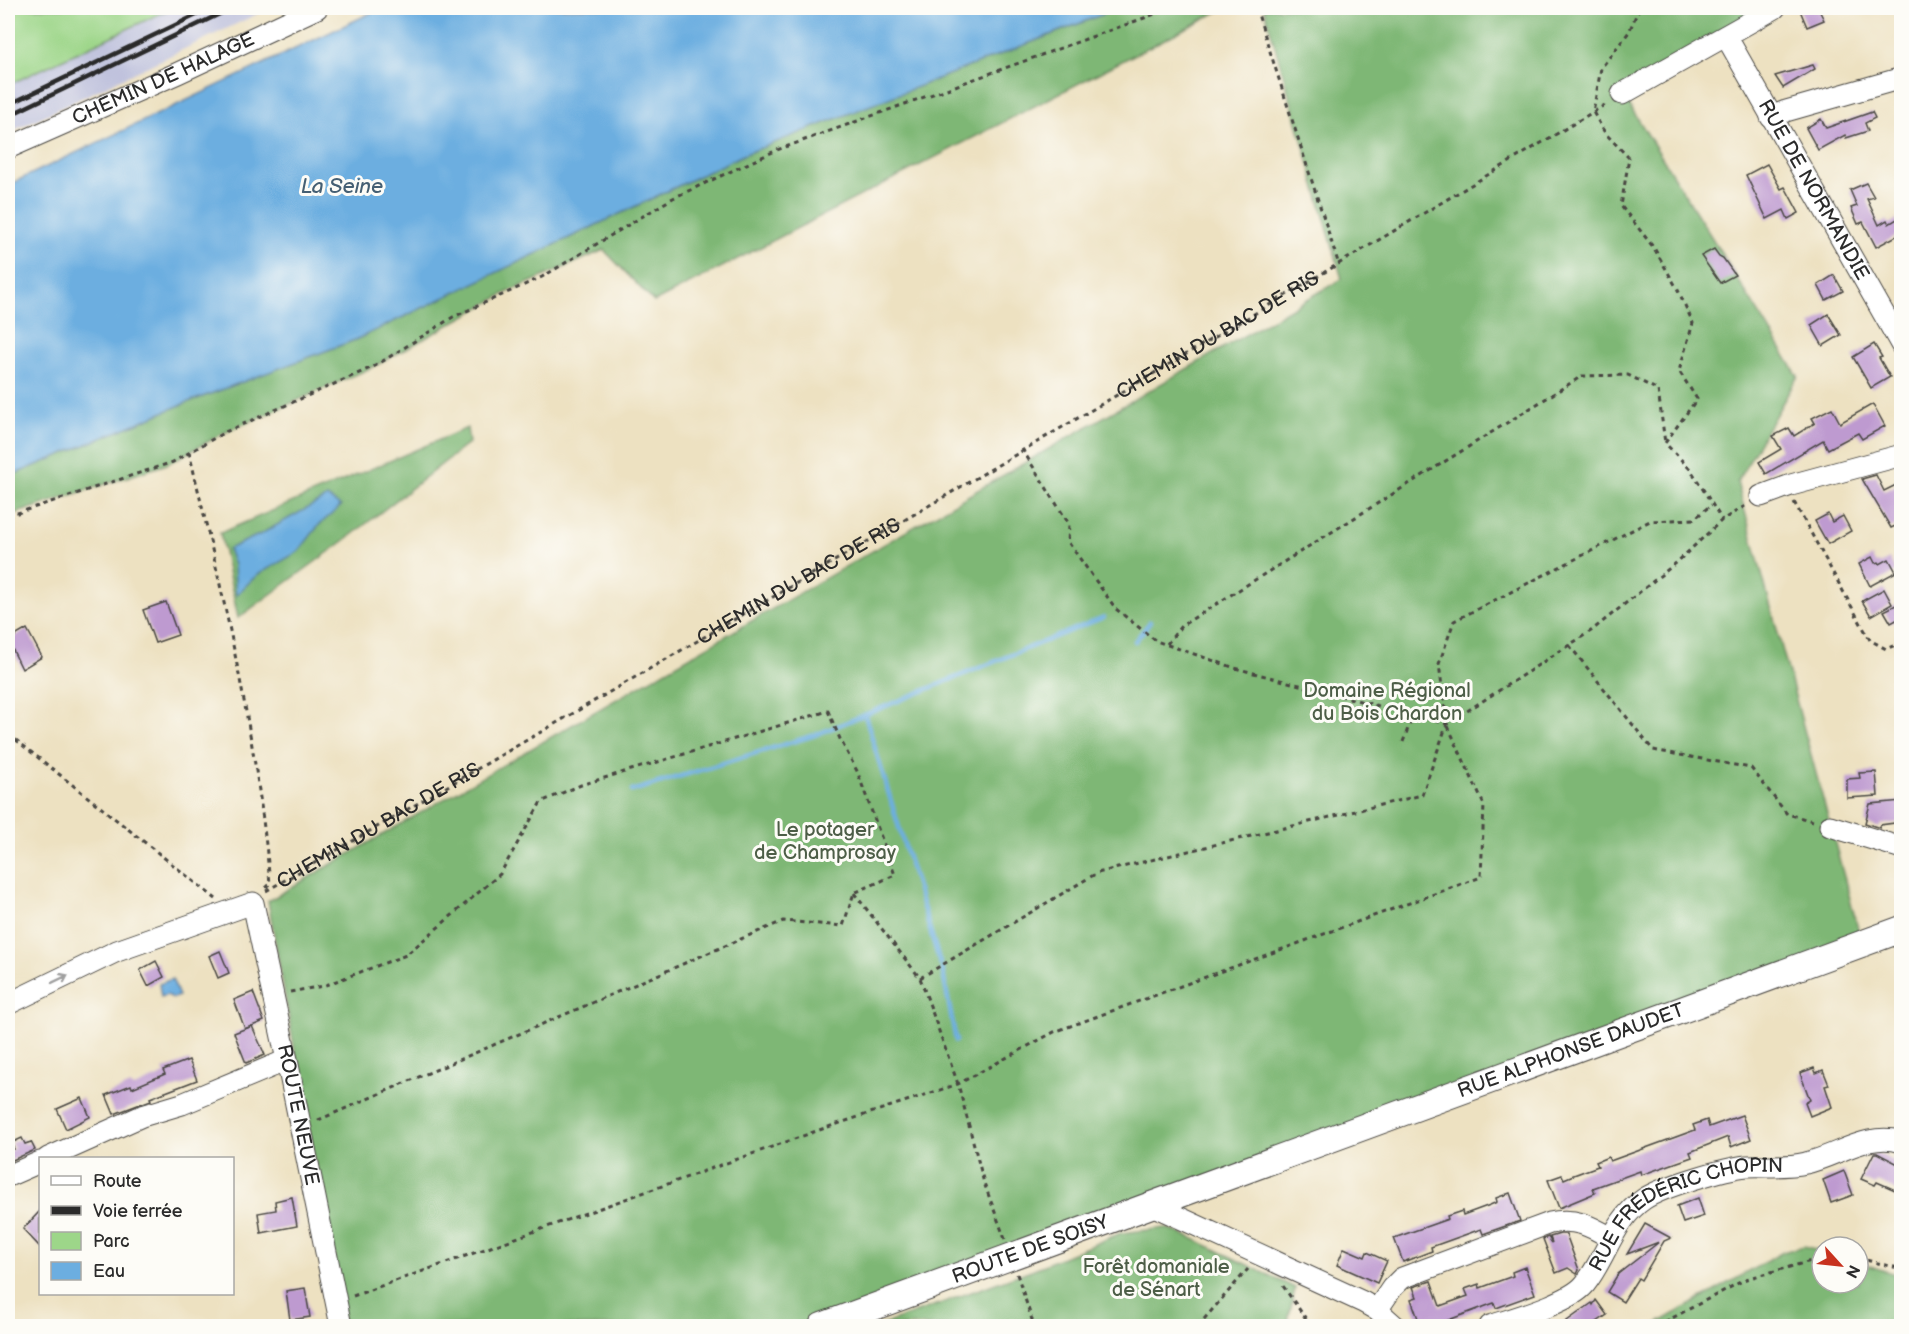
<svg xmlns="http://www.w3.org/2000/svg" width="1909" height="1334" viewBox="0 0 1909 1334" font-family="'Balsamiq Sans',sans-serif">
	<rect width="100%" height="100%" fill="#fdfcf7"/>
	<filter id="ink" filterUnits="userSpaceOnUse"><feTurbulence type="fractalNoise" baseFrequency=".0167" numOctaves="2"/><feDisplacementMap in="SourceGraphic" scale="12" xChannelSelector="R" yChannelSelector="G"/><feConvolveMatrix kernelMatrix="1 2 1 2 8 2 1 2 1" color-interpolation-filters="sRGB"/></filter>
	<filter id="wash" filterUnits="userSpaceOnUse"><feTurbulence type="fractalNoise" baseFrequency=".008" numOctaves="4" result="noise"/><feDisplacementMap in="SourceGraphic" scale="24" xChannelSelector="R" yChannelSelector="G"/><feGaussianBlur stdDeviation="1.35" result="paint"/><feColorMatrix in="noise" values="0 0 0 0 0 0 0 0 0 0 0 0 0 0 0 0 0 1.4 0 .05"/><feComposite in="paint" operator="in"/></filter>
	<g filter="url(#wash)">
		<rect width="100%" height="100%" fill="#ede1c1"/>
		<path fill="#c0c2dd" d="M172 8H270L8 133V85Z"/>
		<path fill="#9dd689" stroke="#64805a" stroke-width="1.5" d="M8 8H172L8 85Z"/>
		<g fill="#7eb775" stroke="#547150" stroke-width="1.5">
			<path d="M1119 8H1225L654 302 604 250 506 293 375 366 224 433 167 464 8 516V477L178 406 355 340 743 155Z"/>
			<path d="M1264 8H1775L1623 95 1798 376 1737 482 1862 943 824 1326H344L268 901 1342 279Z"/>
			<path d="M467 428 469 443 344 541 238 618 220 533Z"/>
			<path d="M1166 1228 1192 1238 1295 1288 1287 1326H879L1034 1269 1121 1233Z"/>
			<path d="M1804 1246 1822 1251V1283H1858V1262L1901 1276V1326H1653L1783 1252Z"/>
		</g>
		<g fill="#6caee0" stroke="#4c6c86" stroke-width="1.5">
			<path d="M381 8H1119L743 155 355 340 178 406 8 477V185Z"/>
			<path d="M327 497 341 506 319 525 298 552 257 575 236 595 234 565 228 549 261 534Z"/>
			<path d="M172 979 179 996 173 998 167 995 161 997 159 984Z"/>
		</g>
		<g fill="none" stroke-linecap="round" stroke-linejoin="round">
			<g stroke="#6caee0" stroke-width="4.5">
				<path d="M1135 641 1150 622"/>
				<path d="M865 715 940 963"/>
				<path d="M632 791 815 735 1104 617"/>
				<path d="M942 968 956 1041"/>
			</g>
		</g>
		<g id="blocks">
			<g fill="#be9ad0">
				<path d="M1799 8H1818L1824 20 1807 27Z"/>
				<path d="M1813 65 1815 69 1783 88 1775 76Z"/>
				<path d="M1872 112 1875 118 1865 123 1868 131 1846 138 1845 135 1818 150 1806 128 1821 119 1826 128Z"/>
				<path d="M1767 164 1781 189 1785 187 1799 213 1788 219 1784 210 1767 219 1746 175Z"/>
				<path d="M1866 183 1874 197 1867 199 1879 225 1887 220 1889 224 1897 219 1902 228V233L1876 247 1863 222 1858 224 1851 208 1857 206 1850 190Z"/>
				<path d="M1714 249 1719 256 1723 258 1735 275 1720 283 1701 256Z"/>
				<path d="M1834 275 1843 291 1826 300 1818 285Z"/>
				<path d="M1828 314 1841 335 1823 346 1811 325Z"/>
				<path d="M1874 344 1882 357 1879 358 1890 377 1871 388 1853 357Z"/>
				<path d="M1873 404 1885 426 1862 439 1858 433 1828 449 1823 440 1766 474 1759 462 1781 449 1773 436 1789 428 1794 436 1815 423 1812 418 1832 408 1840 423Z"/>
				<path d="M1876 475 1884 491 1902 482V523L1891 528 1862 479Z"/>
				<path d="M1828 514 1832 522 1843 516 1851 531 1828 544 1815 521Z"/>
				<path d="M1872 557 1875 563 1879 562 1880 564 1889 559 1896 572 1870 586 1859 564Z"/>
				<path d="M1884 589 1892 604 1871 616 1862 601Z"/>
				<path d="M166 602 178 635 155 643 143 610Z"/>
				<path d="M1898 604 1902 610V617L1891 623 1884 611Z"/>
				<path d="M27 629 42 657 22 669 8 640Z"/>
				<path d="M1876 772 1878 796 1847 798V779L1860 778 1859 773Z"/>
				<path d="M1902 801V822L1880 825V828L1865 823 1870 804Z"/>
				<path d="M220 951 229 973 218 978 209 956Z"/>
				<path d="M156 961 164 977 148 986 140 970Z"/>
				<path d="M253 992 264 1021 245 1029 234 1000Z"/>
				<path d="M252 1026 265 1055 246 1063 234 1033Z"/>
				<path d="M189 1060 197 1080 150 1098 151 1100 114 1114 106 1095 131 1085 132 1088 165 1074 163 1070Z"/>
				<path d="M1814 1068 1816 1073 1823 1070 1829 1085 1825 1086 1832 1107 1810 1116 1805 1103 1810 1100 1800 1073Z"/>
				<path d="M82 1098 90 1117 66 1129 57 1109Z"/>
				<path d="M1742 1115 1751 1139 1731 1147 1728 1137 1690 1152 1692 1157 1641 1175 1640 1171 1593 1188 1595 1193 1559 1208 1548 1180 1562 1175 1564 1179 1571 1176 1598 1166 1596 1162 1608 1157 1610 1161 1695 1130 1693 1125 1707 1120 1709 1127Z"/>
				<path d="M22 1138 25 1144 31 1142 35 1150 8 1162V1151L14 1149 11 1143Z"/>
				<path d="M1874 1153H1877L1902 1166V1193L1877 1182 1875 1185 1861 1179Z"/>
				<path d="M1844 1171 1853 1195 1831 1203 1823 1180Z"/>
				<path d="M1510 1193 1520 1221 1483 1234 1481 1229 1431 1247 1432 1251 1403 1262 1394 1238 1448 1219 1447 1216 1462 1211 1463 1215 1490 1205 1497 1202 1496 1198Z"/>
				<path d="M292 1197 297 1226 261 1233 258 1213 276 1210 275 1201Z"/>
				<path d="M1698 1198 1704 1216 1683 1223 1677 1206Z"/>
				<path d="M40 1211V1247L23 1229Z"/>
				<path d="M1645 1224 1671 1238 1664 1241 1641 1280 1638 1278 1623 1302 1607 1292 1618 1274 1659 1242 1627 1254Z"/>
				<path d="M1560 1234H1566L1579 1270 1577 1274 1568 1268 1556 1273 1543 1239 1548 1237 1552 1243 1550 1237Z"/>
				<path d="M1344 1248 1365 1257 1367 1252 1387 1261 1377 1283 1337 1265Z"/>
				<path d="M1525 1267 1535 1294 1496 1308 1494 1303 1446 1321 1449 1326H1428L1426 1321 1420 1324 1411 1299 1417 1297 1413 1287 1431 1281 1440 1306 1468 1296 1465 1289 1479 1284 1480 1288 1513 1276 1512 1272Z"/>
				<path d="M305 1288 310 1317 290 1320 286 1291Z"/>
				<path d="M1596 1300 1607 1315 1591 1326H1560L1592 1303 1593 1305Z"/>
			</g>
		</g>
	</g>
	<g filter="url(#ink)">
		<use href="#blocks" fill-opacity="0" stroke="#484642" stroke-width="1.5"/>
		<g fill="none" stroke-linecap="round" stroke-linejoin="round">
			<defs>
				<g id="minor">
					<path id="s2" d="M1726 36 1902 346"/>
					<path d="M1622 94 1775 8"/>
					<path d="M1771 117 1786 111 1902 78"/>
					<path id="s3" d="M8 148 178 73 317 8"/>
					<path d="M1761 496 1791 485 1902 455"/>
					<path d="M1830 826 1902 848"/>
					<path id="s4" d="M8 1004 117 951 253 903 287 1060 341 1326"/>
					<path d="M48 1158 142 1116 182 1104 287 1060"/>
					<path d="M8 1176 40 1162"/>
					<path d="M1152 1205 1363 1302 1377 1310 1395 1326"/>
					<path d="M1377 1310 1392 1288 1402 1278 1550 1223C1574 1217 1591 1226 1611 1238"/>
					<path id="s5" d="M1490 1326C1514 1318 1570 1303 1585 1284 1606 1258 1614 1219 1644 1199 1662 1187 1725 1168 1747 1166 1766 1165 1788 1168 1806 1163 1837 1156 1869 1131 1902 1142"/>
				</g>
				<g id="major">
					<path id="s6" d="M822 1326 1902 929"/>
				</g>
			</defs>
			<use href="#minor" stroke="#484642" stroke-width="23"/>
			<use href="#major" stroke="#484642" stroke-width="28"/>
			<g stroke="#484642" stroke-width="3" stroke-dasharray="4.5 4.5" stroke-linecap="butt">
				<path d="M1256 8 1339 265"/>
				<path d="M1639 8 1629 32 1601 68 1593 112 1605 133 1629 158 1621 206 1654 248 1678 290 1693 323 1679 371 1697 399 1665 443 1691 470 1722 520"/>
				<path d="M1022 449 1069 524 1068 542 1116 609 1156 641 1235 668 1447 724 1591 631 1676 563 1722 520 1745 506"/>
				<path d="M189 452C223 594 257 738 270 884L264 890"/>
				<path d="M1794 502 1870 640 1886 649 1902 642"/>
				<path d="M8 516 173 462 223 433 375 366 453 317 542 277 673 198 777 150 1172 8"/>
				<path d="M1167 644 1181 626 1582 376 1628 375 1658 390 1665 443"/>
				<path d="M1569 645 1653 750 1751 768 1787 814 1813 821"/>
				<path d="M8 737 11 736 216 899"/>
				<path d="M1403 742 1413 715"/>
				<path id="s1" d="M266 891C715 632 1163 370 1608 103"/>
				<path d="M854 893 920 978 958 1084 984 1183 1005 1239"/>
				<path d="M920 978 1097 873 1422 795 1447 724 1439 664 1454 621 1650 521 1694 519 1711 505"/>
				<path d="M290 992 323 986 406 955 500 874 541 802 581 785 828 711 840 739 857 771 895 875 854 893 843 926 783 921 316 1121"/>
				<path d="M1858 1258 1902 1269"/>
				<path d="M1017 1274 1034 1326"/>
				<path d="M1283 1286 1311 1326"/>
				<path d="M353 1296 825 1128 958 1084 1054 1032 1481 877 1484 805 1447 724"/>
				<path d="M1198 1326 1248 1269"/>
				<path d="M1657 1326 1746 1279 1822 1258"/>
			</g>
			<use href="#minor" stroke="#fff" stroke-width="21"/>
			<use href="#major" stroke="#fff" stroke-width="26"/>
			<g stroke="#2b2b2b" stroke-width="4.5">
				<path d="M8 105 211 8"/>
				<path d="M8 116 232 8"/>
			</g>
		</g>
		<defs><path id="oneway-shaft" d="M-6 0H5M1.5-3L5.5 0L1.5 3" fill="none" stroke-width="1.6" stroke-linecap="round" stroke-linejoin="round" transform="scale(1.5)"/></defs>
		<use stroke="#a0a0a0" href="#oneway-shaft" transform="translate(60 979) rotate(-26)"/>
	</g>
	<g text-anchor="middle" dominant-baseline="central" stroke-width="6" stroke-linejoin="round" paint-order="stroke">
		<g font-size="20" fill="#2b2b2b" stroke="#fdfcf7">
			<text stroke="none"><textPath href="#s3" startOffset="170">CHEMIN DE HALAGE</textPath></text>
			<text stroke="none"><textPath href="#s2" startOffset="177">RUE DE NORMANDIE</textPath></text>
			<text stroke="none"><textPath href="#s1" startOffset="1102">CHEMIN DU BAC DE RIS</textPath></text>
			<text stroke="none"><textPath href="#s1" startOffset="616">CHEMIN DU BAC DE RIS</textPath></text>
			<text stroke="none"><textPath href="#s1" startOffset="130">CHEMIN DU BAC DE RIS</textPath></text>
			<text stroke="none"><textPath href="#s6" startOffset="798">RUE ALPHONSE DAUDET</textPath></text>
			<text stroke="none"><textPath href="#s4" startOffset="482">ROUTE NEUVE</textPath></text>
			<text stroke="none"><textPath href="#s5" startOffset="238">RUE FRÉDÉRIC CHOPIN</textPath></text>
			<text stroke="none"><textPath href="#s6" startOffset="222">ROUTE DE SOISY</textPath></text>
		</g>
		<g font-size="20" fill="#4d5e47" stroke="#fdfcf7">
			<text x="1387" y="691">Domaine Régional<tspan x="1387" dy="23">du Bois Chardon</tspan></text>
			<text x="825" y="830">Le potager<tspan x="825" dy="23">de Champrosay</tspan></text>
			<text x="1156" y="1267">Forêt domaniale<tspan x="1156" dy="23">de Sénart</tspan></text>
		</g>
		<g font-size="21" font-style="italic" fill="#455f73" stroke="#fdfcf7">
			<text x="342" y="186">La Seine</text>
		</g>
	</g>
	<rect width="1909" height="1334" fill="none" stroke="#fdfcf7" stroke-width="30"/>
	<rect x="39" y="1157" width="195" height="138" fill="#fdfcf7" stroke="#a9a8a5" stroke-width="1.5"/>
	<rect x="51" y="1176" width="30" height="9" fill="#ffffff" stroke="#a9a8a5" stroke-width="1.5"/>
	<text x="93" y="1187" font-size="18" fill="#2b2b2b">Route</text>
	<rect x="51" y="1206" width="30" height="9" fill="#2b2b2b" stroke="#a9a8a5" stroke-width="1.5"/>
	<text x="93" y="1217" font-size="18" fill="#2b2b2b">Voie ferrée</text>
	<rect x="51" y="1232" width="30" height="18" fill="#9dd689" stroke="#a9a8a5" stroke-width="1.5"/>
	<text x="93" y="1247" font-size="18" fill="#2b2b2b">Parc</text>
	<rect x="51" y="1262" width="30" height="18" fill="#6caee0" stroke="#a9a8a5" stroke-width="1.5"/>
	<text x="93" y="1277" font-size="18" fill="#2b2b2b">Eau</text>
	<g transform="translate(1840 1265) rotate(117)"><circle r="28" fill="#fdfcf7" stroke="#a9a8a5" stroke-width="1.5"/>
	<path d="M0-4.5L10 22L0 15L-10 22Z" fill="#c8321e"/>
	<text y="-9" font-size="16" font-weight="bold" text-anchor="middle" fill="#2b2b2b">N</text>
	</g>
</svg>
